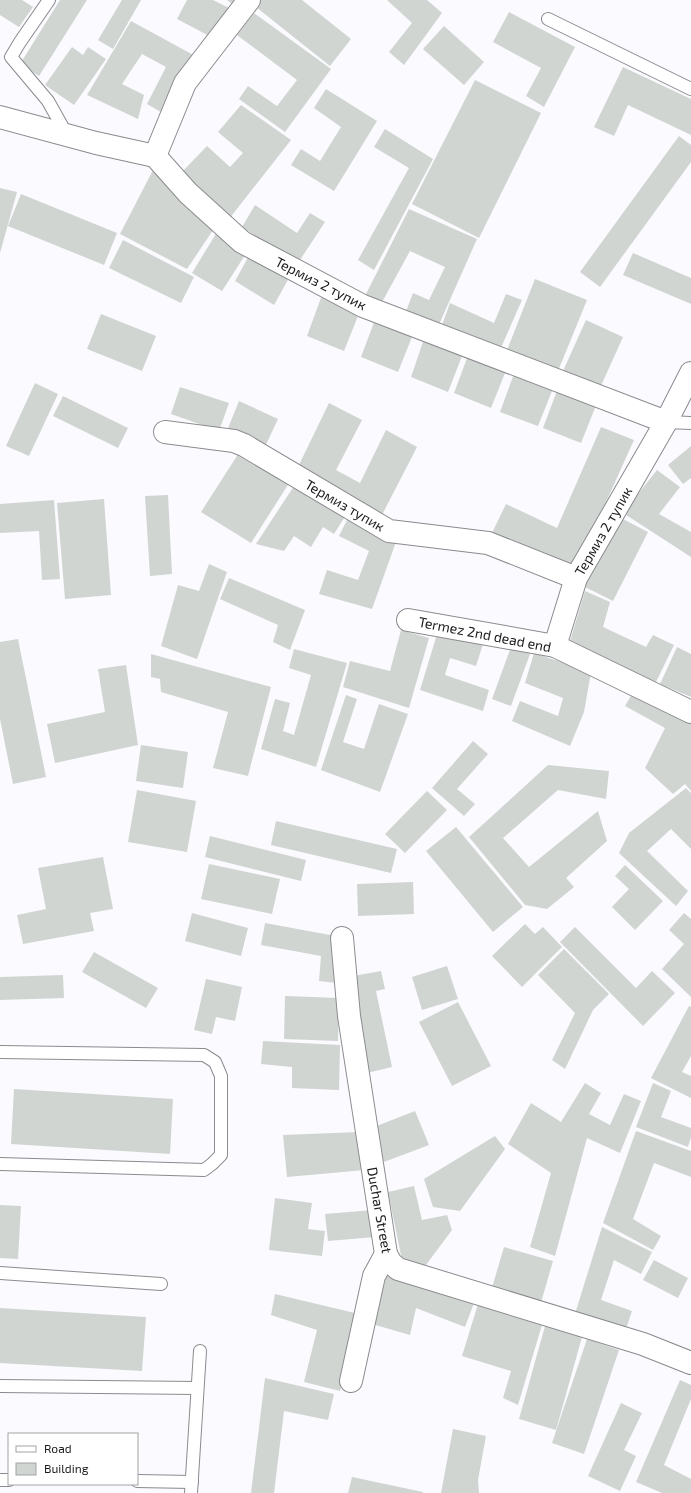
<svg xmlns="http://www.w3.org/2000/svg" width="691" height="1493" viewBox="0 0 691 1493" font-family="'Exo 2',sans-serif">
	<rect width="100%" height="100%" fill="#fbfafe"/>
	<g fill="#d0d5d2">
		<path d="M0 0H22L33 7 19 27 0 15Z"/>
		<path d="M60 0H87L39 76 20 64Z"/>
		<path d="M122 0H141L113 49 98 40Z"/>
		<path d="M187 0H213L229 8 213 38 177 19Z"/>
		<path d="M227 0H241L236 7Z"/>
		<path d="M261 0H302L351 39 330 66 256 7Z"/>
		<path d="M387 0H427L442 13 404 65 389 52 412 23Z"/>
		<path d="M509 12 575 47 544 107 526 96 541 68 493 42Z"/>
		<path d="M254 13 331 69 285 132 239 99 248 86 277 106 297 80 237 35Z"/>
		<path d="M131 21 197 57 166 115 147 104 166 67 142 54 122 84 144 95 138 119 87 95Z"/>
		<path d="M444 26 484 62 464 85 423 49Z"/>
		<path d="M72 47 83 55 88 47 106 59 74 105 45 85Z"/>
		<path d="M623 67 691 99V135L628 105 614 136 594 127Z"/>
		<path d="M475 80 541 113 479 238 412 204Z"/>
		<path d="M326 89 377 121 334 191 291 165 301 149 320 161 341 127 314 108Z"/>
		<path d="M241 105 291 140 229 219 180 174 207 146 230 167 243 153 218 132Z"/>
		<path d="M385 129 433 159 374 270 358 260 409 168 374 147Z"/>
		<path d="M679 136 691 145V162L600 287 580 272Z"/>
		<path d="M153 170 213 230 187 269 120 234Z"/>
		<path d="M0 188 17 192 0 253Z"/>
		<path d="M21 194 117 233 104 265 8 226Z"/>
		<path d="M255 205 297 233 310 213 325 222 298 263 242 227Z"/>
		<path d="M409 209 477 239 437 329 405 314 413 293 429 300 445 267 410 251 381 304 365 296Z"/>
		<path d="M217 232 247 252 222 291 192 273Z"/>
		<path d="M123 240 194 277 181 303 109 268Z"/>
		<path d="M633 253 691 278V304L623 275Z"/>
		<path d="M250 254 289 278 274 305 235 281Z"/>
		<path d="M535 279 587 300 558 371 507 350Z"/>
		<path d="M506 294 522 300 500 350 442 325 450 303 494 323Z"/>
		<path d="M322 295 360 311 344 351 307 336Z"/>
		<path d="M101 314 156 336 142 371 87 349Z"/>
		<path d="M376 317 414 332 398 372 361 357Z"/>
		<path d="M586 320 623 337 600 388 563 371Z"/>
		<path d="M425 336 464 351 448 392 411 377Z"/>
		<path d="M469 353 507 368 491 408 454 393Z"/>
		<path d="M515 371 554 386 538 426 500 412Z"/>
		<path d="M35 383 58 394 29 456 6 446Z"/>
		<path d="M180 387 229 403 219 431 171 414Z"/>
		<path d="M558 388 597 403 581 443 543 428Z"/>
		<path d="M63 396 128 428 118 448 53 416Z"/>
		<path d="M239 401 278 419 264 449 226 433Z"/>
		<path d="M329 403 362 420 336 470 360 483 386 430 417 447 382 515 297 469Z"/>
		<path d="M601 427 634 440 575 571 492 533 506 504 557 528Z"/>
		<path d="M691 446V478L683 484 668 465Z"/>
		<path d="M242 448 291 480 251 543 201 512Z"/>
		<path d="M657 470 680 487 659 514 691 532V557L623 513Z"/>
		<path d="M296 483 346 515 334 534 323 527 311 547 294 536 284 551 256 544Z"/>
		<path d="M168 495 172 574 150 576 145 496Z"/>
		<path d="M104 499 111 595 65 599 57 503Z"/>
		<path d="M54 500 60 579 42 580 39 531 0 533V504Z"/>
		<path d="M349 516 397 539 372 609 319 594 327 570 358 580 369 551 339 536Z"/>
		<path d="M619 517 648 532 613 601 583 586Z"/>
		<path d="M209 564 227 572 197 659 161 646 178 585 199 591Z"/>
		<path d="M229 578 305 610 290 650 273 642 278 625 220 599Z"/>
		<path d="M585 591 610 602 603 627 646 647 653 635 674 645 656 682 570 641Z"/>
		<path d="M401 630 429 638 409 708 343 687 350 661 390 671Z"/>
		<path d="M438 631 483 644 476 666 450 658 445 675 489 690 483 711 420 690Z"/>
		<path d="M18 639 46 777 13 784 0 719V642Z"/>
		<path d="M511 647 530 654 511 706 492 699Z"/>
		<path d="M677 647 691 654V697L660 684Z"/>
		<path d="M294 649 347 663 316 767 261 749 275 699 290 703 283 731 294 735 311 675 289 668Z"/>
		<path d="M534 653 591 672 584 712 570 746 512 721 520 701 558 716 563 698 525 683Z"/>
		<path d="M151 654 271 687 248 776 213 768 228 712 161 692 160 679 151 677Z"/>
		<path d="M126 665 138 745 55 763 47 724 105 712 98 669Z"/>
		<path d="M636 687 691 718V791L685 784 673 794 645 768 665 728 625 706Z"/>
		<path d="M346 695 357 699 343 742 364 749 379 704 408 714 380 792 321 770Z"/>
		<path d="M473 741 488 754 457 789 475 804 464 816 432 788Z"/>
		<path d="M141 745 188 752 183 788 136 781Z"/>
		<path d="M548 765 609 771 606 799 558 790 503 838 529 867 598 811 607 841 566 878 574 887 547 909 525 905 469 837Z"/>
		<path d="M686 788 691 793V849L671 829 647 851 688 891 676 906 619 853 629 833Z"/>
		<path d="M137 790 196 801 187 852 128 842Z"/>
		<path d="M427 791 447 810 405 853 385 834Z"/>
		<path d="M276 821 397 849 391 873 271 845Z"/>
		<path d="M456 827 523 907 493 932 426 851Z"/>
		<path d="M210 836 306 860 301 881 205 857Z"/>
		<path d="M103 857 113 909 90 913 94 931 23 944 17 915 46 909 38 868Z"/>
		<path d="M209 864 280 879 272 914 201 899Z"/>
		<path d="M625 865 663 901 635 930 612 907 629 889 615 876Z"/>
		<path d="M413 882 414 914 358 916 357 884Z"/>
		<path d="M192 913 248 928 241 956 185 941Z"/>
		<path d="M684 913 691 919V997L662 969 684 944 669 930Z"/>
		<path d="M265 923 341 937 337 983 319 981 321 956 261 945Z"/>
		<path d="M525 924 535 934 543 927 562 947 522 987 492 956Z"/>
		<path d="M575 927 636 988 652 971 675 993 643 1026 560 942Z"/>
		<path d="M564 949 609 994 593 1010 565 1069 552 1060 575 1013 538 975Z"/>
		<path d="M94 952 158 988 146 1008 82 972Z"/>
		<path d="M447 966 458 999 422 1010 412 977Z"/>
		<path d="M381 971 385 989 376 991 392 1067 363 1074 348 977Z"/>
		<path d="M63 975 64 998 0 1000V977Z"/>
		<path d="M206 979 242 987 235 1021 216 1017 212 1034 194 1030Z"/>
		<path d="M285 996 339 998 338 1041 284 1039Z"/>
		<path d="M458 1002 491 1066 452 1086 419 1022Z"/>
		<path d="M689 1006 691 1007V1056L682 1072 691 1076V1098L651 1078Z"/>
		<path d="M263 1041 340 1045 339 1090 292 1088V1067L261 1064Z"/>
		<path d="M585 1083 601 1093 589 1114 610 1125 624 1094 641 1101 620 1153 587 1138 555 1256 530 1247 551 1173 508 1144 531 1103 561 1122Z"/>
		<path d="M653 1083 671 1091 661 1117 691 1128V1137L688 1147 636 1127Z"/>
		<path d="M14 1089 173 1099 170 1154 11 1144Z"/>
		<path d="M415 1111 429 1145 384 1162 374 1127Z"/>
		<path d="M636 1131 691 1151V1177L654 1163 633 1219 661 1236 653 1250 603 1223Z"/>
		<path d="M359 1132 365 1170 287 1177 283 1135Z"/>
		<path d="M495 1136 505 1149 460 1211 433 1207 424 1179Z"/>
		<path d="M414 1186 422 1220 447 1215 452 1230 423 1269 403 1265 388 1192Z"/>
		<path d="M275 1198 312 1203 308 1229 325 1231 322 1256 269 1250Z"/>
		<path d="M0 1205 21 1206 18 1259 0 1258Z"/>
		<path d="M373 1210 375 1237 328 1241 325 1214Z"/>
		<path d="M602 1227 652 1252 641 1274 614 1260 601 1300 632 1311 624 1335 574 1317Z"/>
		<path d="M504 1247 553 1261 540 1306 491 1291Z"/>
		<path d="M654 1260 688 1278 678 1298 643 1280Z"/>
		<path d="M387 1275 474 1303 465 1327 416 1308 410 1335 372 1324Z"/>
		<path d="M275 1294 359 1314 340 1391 304 1382 317 1330 271 1315Z"/>
		<path d="M478 1304 542 1325 518 1405 503 1398 511 1371 462 1356Z"/>
		<path d="M0 1308 146 1317 142 1371 0 1363Z"/>
		<path d="M545 1326 582 1337 556 1430 519 1419Z"/>
		<path d="M587 1339 619 1350 584 1454 552 1443Z"/>
		<path d="M265 1378 334 1394 328 1420 284 1411 274 1493H251Z"/>
		<path d="M680 1380 691 1385V1399L664 1465 691 1479V1493H662L636 1482Z"/>
		<path d="M621 1403 642 1413 624 1450 636 1456 620 1491 588 1476Z"/>
		<path d="M453 1429 486 1436 478 1480 479 1493H441Z"/>
		<path d="M352 1477 423 1492V1493H348Z"/>
	</g>
	<g fill="none" stroke-linecap="round" stroke-linejoin="round">
		<defs>
			<g id="lane">
				<path d="M49 0 20 42 11 57 48 101 67 135"/>
				<path d="M548 19 691 89"/>
				<path d="M666 422 691 423"/>
				<path d="M0 1052 204 1055 215 1062 221 1076V1155L212 1164 204 1170 0 1164"/>
				<path d="M0 1273 161 1284"/>
				<path d="M0 1386 197 1388"/>
				<path d="M0 1480H9"/>
				<path d="M137 1481 192 1482"/>
				<path d="M191 1493 200 1351"/>
			</g>
			<g id="street">
				<path d="M0 117 96 143 155 156 188 193 242 242 363 306 666 422"/>
				<path d="M155 156 185 83 249 0"/>
				<path d="M165 432 234 441 244 445 389 531 488 543 576 578"/>
				<path d="M408 620 555 646 691 712"/>
				<path d="M555 646 576 578 666 422 691 373"/>
				<path d="M342 938 349 1016 386 1254 391 1263 398 1269 643 1344 691 1363"/>
				<path d="M351 1381 374 1276 386 1254"/>
			</g>
		</defs>
		<use href="#lane" stroke="#8b8b8f" stroke-width="14"/>
		<use href="#street" stroke="#8b8b8f" stroke-width="24"/>
		<use href="#lane" stroke="#fff" stroke-width="12"/>
		<use href="#street" stroke="#fff" stroke-width="22"/>
	</g>
	<g text-anchor="middle" dominant-baseline="central" stroke-width="3.5" stroke-linejoin="round" paint-order="stroke">
		<g font-size="14" fill="#1b1a1c" stroke="#fff">
			<text transform="translate(321 283) rotate(27)">Термиз 2 тупик</text>
			<text transform="translate(345 505) rotate(30)">Термиз тупик</text>
			<text transform="translate(603 531) rotate(-60)">Термиз 2 тупик</text>
			<text transform="translate(485 634) rotate(11)">Termez 2nd dead end</text>
			<text transform="translate(380 1210) rotate(80)">Duchar Street</text>
		</g>
	</g>
	<rect x="8" y="1433" width="130" height="52" fill="#ffffff" stroke="#a4a3a4"/>
	<rect x="16" y="1446" width="20" height="6" fill="#ffffff" stroke="#a4a3a4"/>
	<text x="44" y="1453" font-size="12" fill="#1b1a1c">Road</text>
	<rect x="16" y="1463" width="20" height="12" fill="#d0d5d2" stroke="#a4a3a4"/>
	<text x="44" y="1473" font-size="12" fill="#1b1a1c">Building</text>
</svg>
